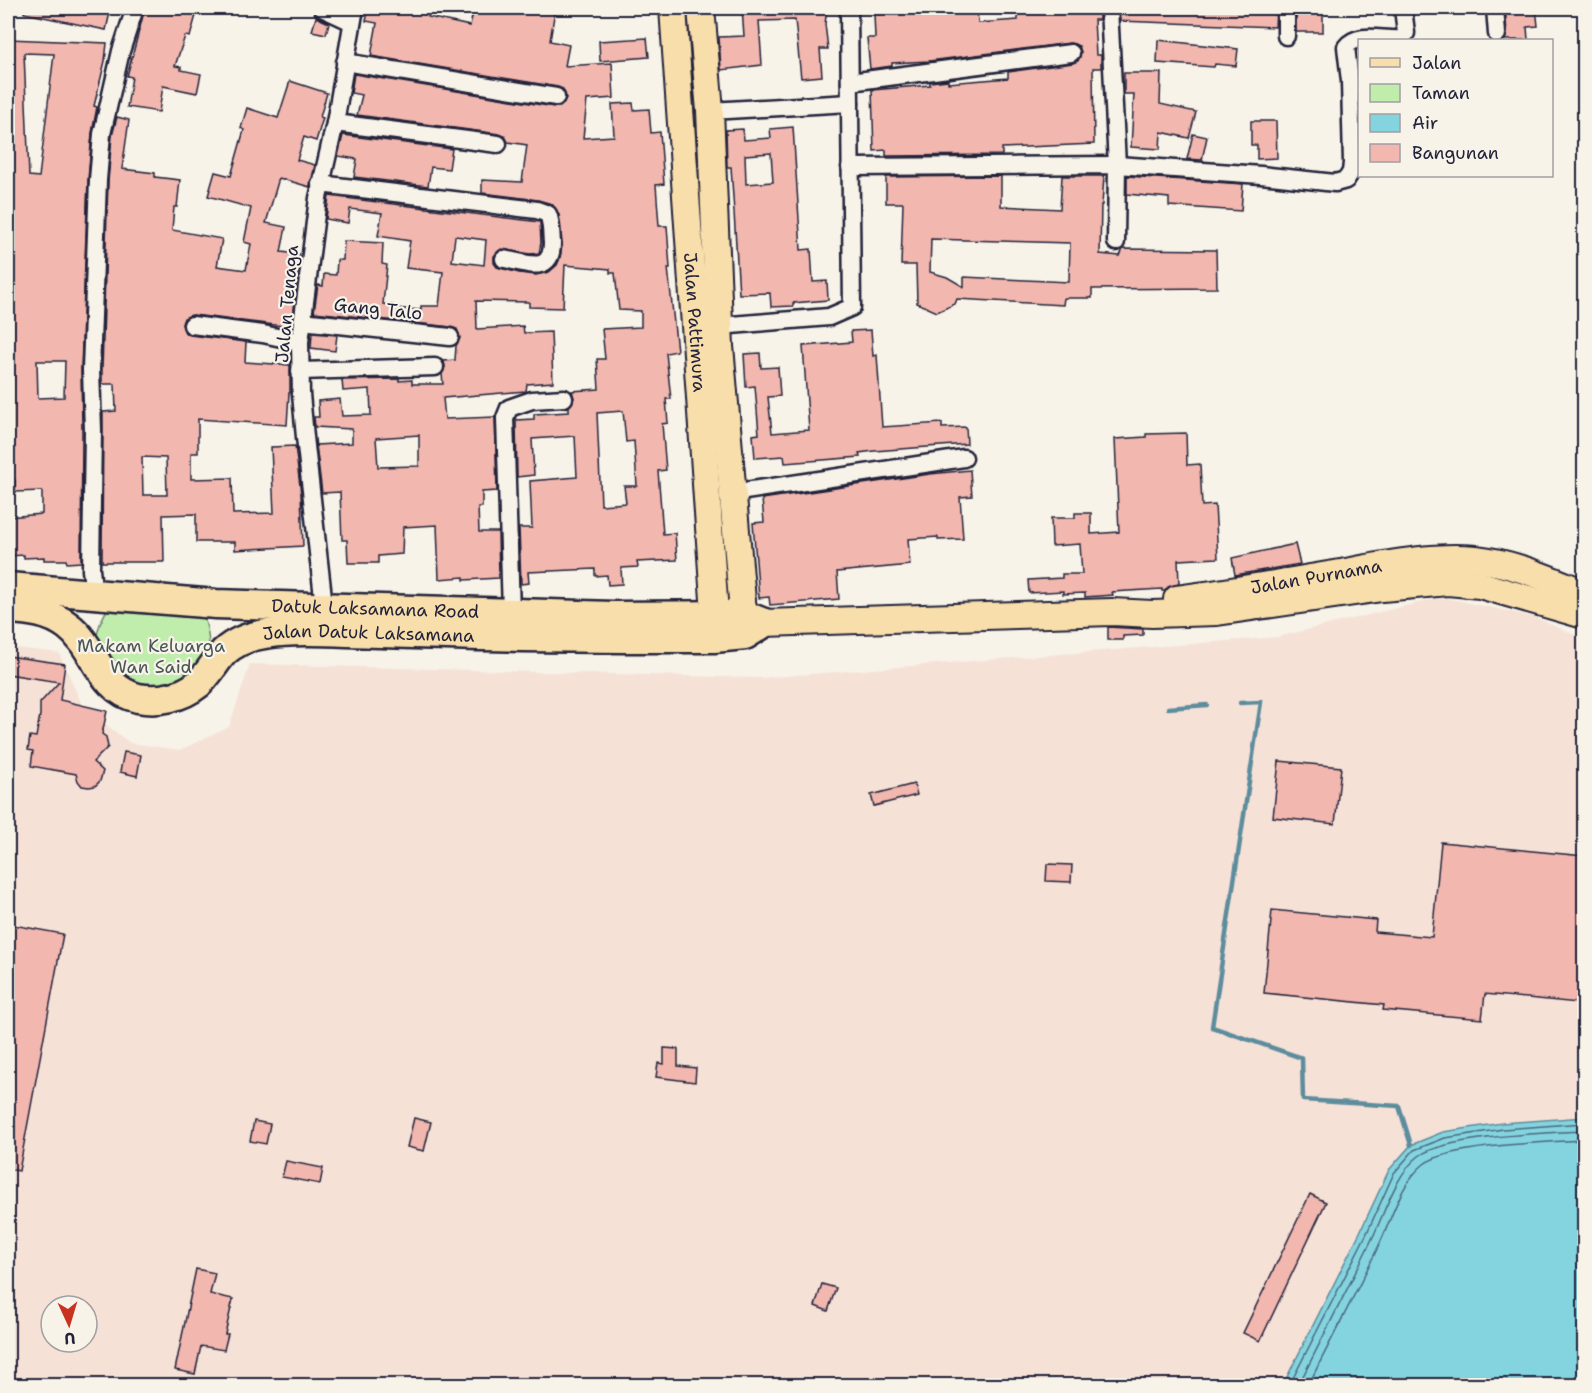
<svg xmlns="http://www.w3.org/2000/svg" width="1592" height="1393" viewBox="0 0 1592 1393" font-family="'Shantell Sans',sans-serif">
	<rect width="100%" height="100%" fill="#f7f3e8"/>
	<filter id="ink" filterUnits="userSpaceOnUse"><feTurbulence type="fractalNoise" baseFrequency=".0167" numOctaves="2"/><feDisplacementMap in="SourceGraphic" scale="12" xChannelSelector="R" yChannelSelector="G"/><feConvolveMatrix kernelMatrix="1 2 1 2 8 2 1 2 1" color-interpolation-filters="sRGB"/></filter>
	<g filter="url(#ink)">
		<path fill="#f6e1d7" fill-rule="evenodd" d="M1442 597 1534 617 1584 639V1117L1502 1123 1389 1170 1360 1232 1283 1385 8 1386V647L59 653 83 707 130 743 180 750 229 727 250 664 760 678 1278 637ZM51 1306H87V1342H51Z"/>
		<path fill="#c0edab" stroke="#718873" stroke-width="1.5" d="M107 610 204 618C211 638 210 652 202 672L141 698 96 650C96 634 99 623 107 610Z"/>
		<path fill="#84d4df" stroke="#5d8d9d" stroke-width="1.5" d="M1584 1117V1385H1283L1360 1232 1389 1170 1411 1145 1443 1132 1502 1123Z"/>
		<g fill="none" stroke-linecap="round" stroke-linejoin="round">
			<g stroke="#49697d" stroke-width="1.5">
				<path d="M1289 1386 1366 1235 1394 1173 1414 1150 1445 1138 1503 1129 1584 1123"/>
				<path d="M1298 1386C1323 1337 1348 1288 1372 1239 1384 1214 1396 1173 1419 1156 1447 1136 1547 1133 1584 1131"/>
				<path d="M1308 1386C1332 1338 1357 1291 1380 1243 1392 1218 1401 1182 1424 1164 1449 1145 1550 1142 1584 1140"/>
			</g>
			<g stroke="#5d8d9d" stroke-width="4.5">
				<path d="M1240 703 1261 702 1212 1027 1302 1058 1303 1100 1399 1106 1411 1145"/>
				<path d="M1168 708 1207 705"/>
			</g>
		</g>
		<g fill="#f2b7ae" stroke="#22223b" stroke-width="1.5" fill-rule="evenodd">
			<path d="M24 8H111L106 30 24 13Z"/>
			<path d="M145 8H198L190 37 185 36 175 66 181 67V70L201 74 197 93 163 86 159 112 127 107 132 77 127 76Z"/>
			<path d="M369 8H429L428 17 470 26 474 8H539L555 10 550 41 569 45 565 66 612 63 614 98 587 100 583 138 614 136 612 104 633 103 634 110 649 109 651 133 660 132 664 184 656 185 659 226H667L670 268H668L677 351 666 353 671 399H666L668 423 662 424 666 470 658 471 663 534 675 533 677 560 637 562 638 567 621 568 622 584 608 585 607 575 595 576V569L528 572 529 583 521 584 519 528H532L530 481 577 477 575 436 532 439 534 475 517 477 516 420 534 419V414L569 412V407L574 398 572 391 599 389 597 359H605L602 329 641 327V311L619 310 615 273H610V269L565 265 563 308 529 307V302L476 301 477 329 523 326 524 333 551 332 553 382 527 384 526 391 443 398 445 419 495 417 497 491 482 492V507H478L479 532H498L499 578 464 580V577L439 579 437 525 403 527 402 554 378 556V563H348L347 540H342L340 492 322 493 316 445 352 443V429L315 427 314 417H319L318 401 340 399 342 416 371 415 370 389 343 391 342 380 399 379V381L412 380V384H443L442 374 445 367 444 361 455 360 456 346 460 338 457 329 451 327 314 312 318 285 323 286 324 274 336 275 337 260H343L344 241 383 243 382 264 387 265 383 304 393 305 392 308 421 310V306H439L443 272 406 268 410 241 378 236 382 213 350 209 348 223 326 219 329 196 540 222 541 243 539 253 530 254 501 249 494 256V263L497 267 519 273 536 275 549 272 557 265 560 258 562 244 559 215 552 204 538 200 482 193V180L522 182 527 145 508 142 505 136 499 134 357 115 362 95 351 93 354 74 554 107H560L564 103 566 98 563 89 558 87 371 56 377 23 366 21ZM455 236 486 240 484 265 452 261ZM623 411 626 442 634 441 637 486H624L626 503 601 505 597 413ZM419 435V466L378 467 376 438Z"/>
			<path d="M742 8H827L825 24 828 49H820L822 76 801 78 795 20 759 21 762 65 721 70 719 37 744 36Z"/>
			<path d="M886 8H977L978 23 1018 20V10L1099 8V20H1094L1096 55H1101V68H1093L1094 144 1002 148V155L886 156V150L874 151 872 90 930 85V82L948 80V83L1008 78V72L1073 63 1078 61 1081 52 1079 46 1070 43 929 61 892 63V66L870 69 867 38H875L874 14 886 13Z"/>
			<path d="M1119 8H1276L1275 27 1120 21Z"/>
			<rect x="1296" y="8" width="27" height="24"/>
			<path d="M1505 8H1536L1538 26 1527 27 1528 40H1505L1507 33Z"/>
			<path d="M316 17 329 23 326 34 312 31Z"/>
			<path d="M647 38 649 57 600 61 599 41Z"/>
			<path d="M8 39 107 43 105 61 94 106 97 107 92 133 88 180 81 370 82 430 81 562 67 563 66 560H44V557L24 558V555L8 556V517L42 514V491L15 492V480H8V264H9L12 231 10 209 14 208 10 168 11 139H8ZM24 53 54 54 39 177 29 176ZM37 361H65L64 397 38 398Z"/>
			<path d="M1158 40 1238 49 1236 66 1215 64 1214 67 1157 63Z"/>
			<path d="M1124 73H1161L1160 104 1196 112 1189 138 1161 132 1160 149 1131 147 1134 94H1124Z"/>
			<path d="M290 81 327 93 320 117 323 118 316 141 304 137 297 160 315 165 310 187 279 178 266 223 286 227 281 252 299 254 291 327 193 315 184 318 182 324 185 333 190 335 246 342 245 362 290 365V393H289L287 425 198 419V453H191V479L232 478 233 514 274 513 271 447 295 446 301 494 303 546 235 550V542H196V514L163 515 164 562H102L103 412 116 411 115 384H102V370L108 181 112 136 117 117 129 120 122 169 155 173V177L180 180 177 207H174L172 230 222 239 217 266 246 270 251 244 244 242 251 208 208 196 215 172 231 176 244 130 241 128 247 108 278 118ZM142 457 166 458 167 495H143Z"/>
			<path d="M1251 121H1276L1277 158 1257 159V145H1251Z"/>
			<path d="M793 127 801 250 811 249 813 282 827 281 828 300 793 303V306L771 307 770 293 739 294 734 212 731 167H727L726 130 743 129 744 140 771 138 770 129ZM771 153 773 182 746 184 745 155Z"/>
			<path d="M1193 134 1207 137 1202 160 1187 159Z"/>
			<path d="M343 135 452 149 449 169 431 167 428 186 354 177 357 159 338 156Z"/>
			<path d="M1001 176V206L1060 209 1062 176H1104L1102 205H1101L1100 254 1120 256 1123 249 1216 250 1217 288 1092 289V298H1064L1063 305 957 299 955 304 937 312 917 303 916 265H901L903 203H886V177ZM931 239 1070 243 1069 282 964 277V287L947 277 930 272Z"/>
			<path d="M1127 176 1243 184 1241 211 1169 206V198L1127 194Z"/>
			<path d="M871 330 873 356 877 355 882 427 942 423V428L966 427 967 444 874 451 859 453 860 457 785 463 784 456 755 458 753 435 759 434 755 386 746 387 744 354 760 353 761 368 778 367 780 396 768 397 772 433 809 430 803 346 852 342 851 331Z"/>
			<path d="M312 333 337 335 335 351 311 348Z"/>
			<path d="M1186 433 1187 465 1200 464 1202 506 1215 505 1218 558 1178 560 1179 584 1168 587 1165 591H1162V589L1112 592 1113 595 1085 597V593L1063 594V591L1029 593 1028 580 1062 578V574H1082L1080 544 1052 546 1051 518H1075V513H1091V534L1119 532 1115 439 1146 437V434Z"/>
			<path d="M970 470 972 496 960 497 963 539 938 540V537L908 539 910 565 837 572 839 599 770 605 769 597 759 598 753 523 764 522 762 499 930 474Z"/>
			<path d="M1295 544 1300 564 1235 575 1232 558Z"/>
			<path d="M1108 627 1143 629V635L1123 636V640H1108Z"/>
			<path d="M8 656 65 664 60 700 107 711 102 734 106 737 108 747 93 762 103 771 100 781 95 786 89 787 82 786 78 781 76 774 31 766 33 751 28 750 30 736 36 737 40 715V703L59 682 8 674Z"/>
			<path d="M124 752 141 755 137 776 120 772Z"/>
			<path d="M1279 761 1341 767 1335 824 1273 817Z"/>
			<path d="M914 784 917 795 874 806 871 795Z"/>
			<path d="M1441 842 1584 856V934L1578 1003 1485 994 1482 1019 1383 1010 1384 1005 1264 993 1272 910 1376 920 1375 932 1432 937Z"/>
			<path d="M1047 864 1072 865 1071 882 1046 881Z"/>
			<path d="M8 924 63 934 19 1171 8 1169Z"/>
			<path d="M664 1048 678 1049V1066L696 1068 695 1082 656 1077 658 1063 664 1064Z"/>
			<path d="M414 1118 431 1122 424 1151 407 1147Z"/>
			<path d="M254 1121 270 1124 266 1144 250 1141Z"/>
			<path d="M286 1161 323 1168 320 1184 282 1177Z"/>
			<path d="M1310 1194 1326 1202 1260 1341 1243 1333Z"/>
			<path d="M196 1269 215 1273 210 1294 233 1299 225 1334H228L224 1350 201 1346 195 1374 175 1370Z"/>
			<path d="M822 1284 836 1288 828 1311 815 1306Z"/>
		</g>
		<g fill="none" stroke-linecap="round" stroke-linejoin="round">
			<defs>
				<g id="street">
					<path d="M322 8 352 22"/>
					<path d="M1109 8 1117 165 1116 242"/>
					<path d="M1286 8V36"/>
					<path d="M1495 8 1497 34"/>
					<path d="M345 62 556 97"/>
					<path d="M850 82 1071 53"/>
					<path d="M710 111 850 103"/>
					<path d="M335 123 498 144"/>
					<path d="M850 167 1117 165 1261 175 1335 183 1346 180 1351 172 1352 163 1350 81 1346 47C1359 31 1383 41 1402 39L1406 33 1403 8"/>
					<path d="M320 184 537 210 548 214C552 223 551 233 552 243 552 275 526 263 504 259"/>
					<path d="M302 321 450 337"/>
					<path d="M192 325 263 334 300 342"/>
					<path d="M719 326 829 317 852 307 849 8"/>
					<path d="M300 371 435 367"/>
					<path d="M732 493 964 458"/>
					<path d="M94 594 91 570 93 430 91 370 98 180 102 134 121 51 135 8"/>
					<path d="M324 606 305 437 301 394 300 342 318 198 335 123 355 8"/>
					<path d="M511 612 505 418 509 408 532 400 564 398"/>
				</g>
				<g id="primary">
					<path id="s1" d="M673 8 715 614V635"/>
					<path d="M701 8 710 111 720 346 745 635"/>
					<path id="s2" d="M1177 599C1231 592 1285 582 1340 573 1384 565 1431 555 1476 559 1514 563 1549 579 1584 593"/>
					<path d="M764 623 1112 612 1152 614 1217 612 1382 588 1448 582 1480 585 1584 615"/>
				</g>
				<g id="highway">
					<path id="s3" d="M8 587 216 604 613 616 744 615 764 623"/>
					<path id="s4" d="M8 609C29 610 50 612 68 626 96 647 99 689 138 698 159 702 182 697 198 684 208 675 215 662 224 652 235 642 251 636 265 634 292 630 320 631 347 632 380 633 413 634 447 635 536 638 625 638 714 638L745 635 764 623"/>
				</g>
			</defs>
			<use href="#street" stroke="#22223b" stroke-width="21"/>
			<use href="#primary" stroke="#22223b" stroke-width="30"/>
			<use href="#highway" stroke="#22223b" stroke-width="33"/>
			<use href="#street" stroke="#f7f3e8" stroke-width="16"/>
			<use href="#primary" stroke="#f8deab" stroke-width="26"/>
			<use href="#highway" stroke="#f8deab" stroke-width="28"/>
		</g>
	</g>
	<g text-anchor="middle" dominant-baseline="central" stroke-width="4.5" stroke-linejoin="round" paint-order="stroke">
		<g font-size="18" fill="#22223b" stroke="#f7f3e8">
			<text transform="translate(287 304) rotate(-85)">Jalan Tenaga</text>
			<text transform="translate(378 309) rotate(6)">Gang Talo</text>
			<text stroke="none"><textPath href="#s1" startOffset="315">Jalan Pattimura</textPath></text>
			<text stroke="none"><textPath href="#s2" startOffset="141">Jalan Purnama</textPath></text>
			<text stroke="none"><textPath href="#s3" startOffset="368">Datuk Laksamana Road</textPath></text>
			<text stroke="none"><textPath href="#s4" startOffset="420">Jalan Datuk Laksamana</textPath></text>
		</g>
		<g font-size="18" fill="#4a5557" stroke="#f7f3e8">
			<text x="151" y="646">Makam Keluarga<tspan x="151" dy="21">Wan Said</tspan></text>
		</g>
	</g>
	<rect width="1592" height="1393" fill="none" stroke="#f7f3e8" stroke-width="30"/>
	<rect x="15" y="15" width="1562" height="1363" fill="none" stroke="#22223b" stroke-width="2" filter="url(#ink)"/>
	<rect x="1358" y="39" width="195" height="138" fill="#f7f3e8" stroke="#a29fa3" stroke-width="1.5"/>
	<rect x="1370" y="58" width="30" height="9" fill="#f8deab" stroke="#a29fa3" stroke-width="1.5"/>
	<text x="1412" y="69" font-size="18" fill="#22223b">Jalan</text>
	<rect x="1370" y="84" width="30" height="18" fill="#c0edab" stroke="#a29fa3" stroke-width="1.5"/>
	<text x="1412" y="99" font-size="18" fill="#22223b">Taman</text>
	<rect x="1370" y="114" width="30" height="18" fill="#84d4df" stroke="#a29fa3" stroke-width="1.5"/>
	<text x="1412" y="129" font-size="18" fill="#22223b">Air</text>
	<rect x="1370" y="144" width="30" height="18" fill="#f2b7ae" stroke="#a29fa3" stroke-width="1.5"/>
	<text x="1412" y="159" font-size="18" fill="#22223b">Bangunan</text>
	<g transform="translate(69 1324) rotate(176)"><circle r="28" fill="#f7f3e8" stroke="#a29fa3" stroke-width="1.5"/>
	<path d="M0-4.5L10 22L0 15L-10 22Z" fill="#c8321e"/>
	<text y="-9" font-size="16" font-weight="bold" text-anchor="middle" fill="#22223b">U</text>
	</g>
</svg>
